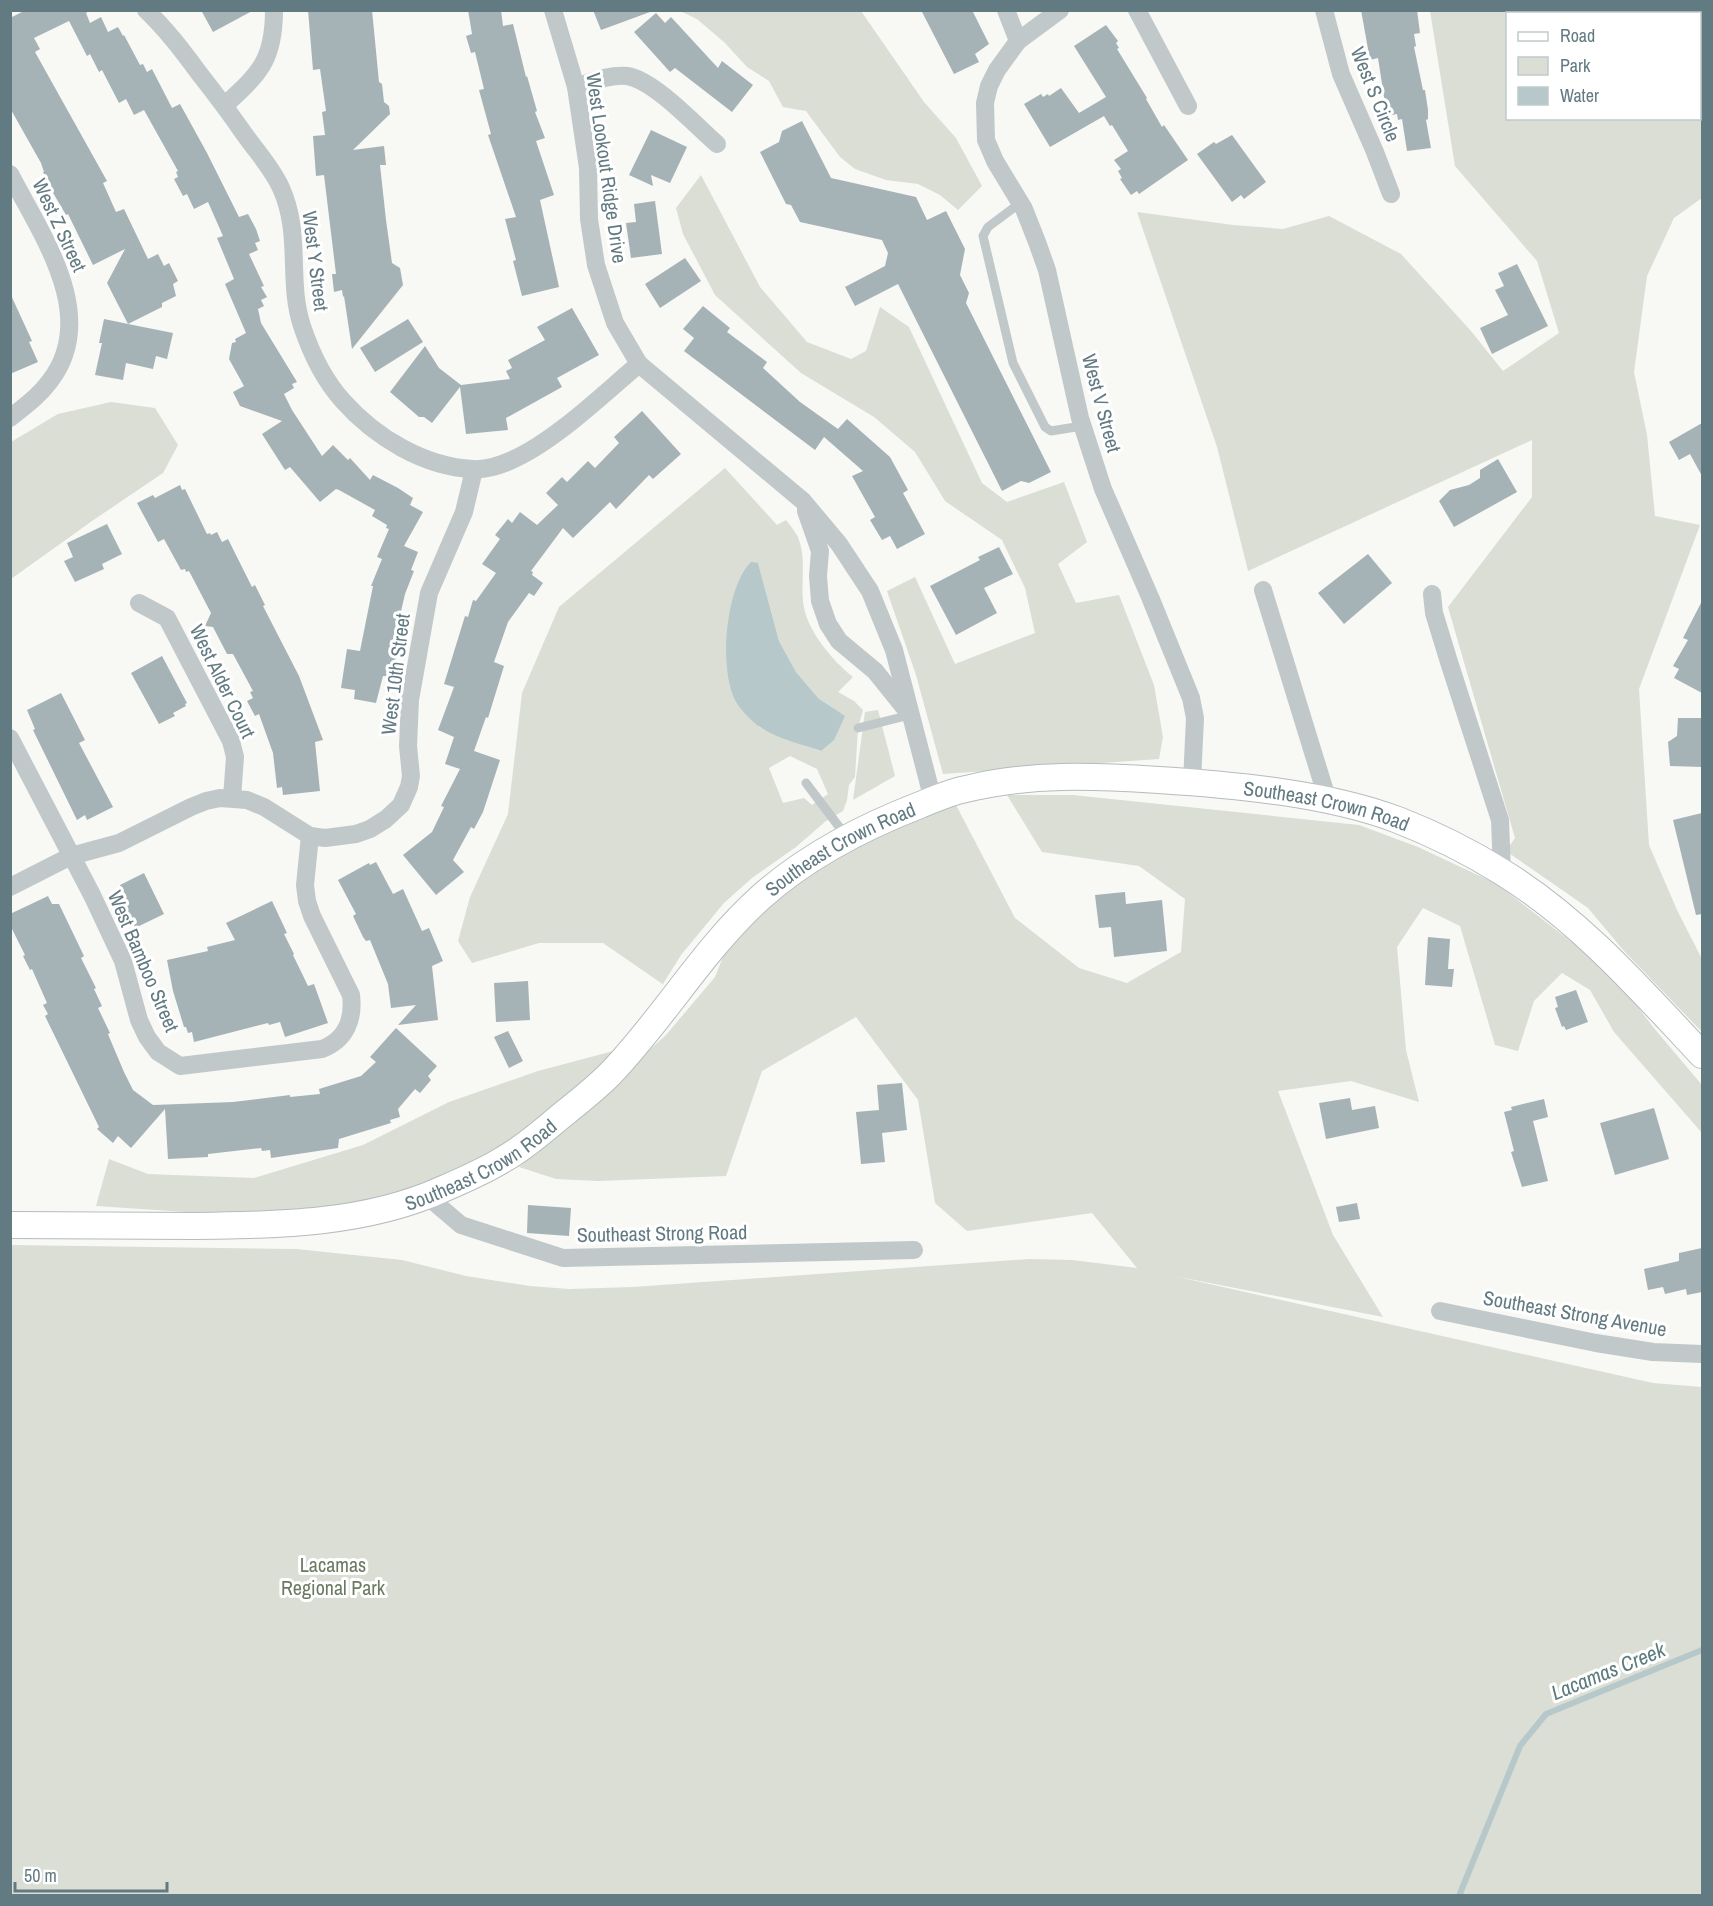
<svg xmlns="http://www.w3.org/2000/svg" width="1713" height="1906" viewBox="0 0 1713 1906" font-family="'Archivo Narrow',sans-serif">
	<rect width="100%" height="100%" fill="#f8f8f5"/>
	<g fill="#daded4" fill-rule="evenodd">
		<path d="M680 11H861L924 102 956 138 982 186 958 210 940 195 918 184 886 180 855 169 840 157 806 111 783 107 769 81 747 67 725 43 697 19Z"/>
		<path d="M1430 11H1607L1609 13 1508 14V118H1700V22L1702 20V198L1674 218 1647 276 1634 372 1647 435 1655 516 1700 525 1639 689 1649 845 1677 910 1702 959V1032L1624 951 1588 908 1506 851 1515 838 1448 607 1532 497V440L1248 571 1217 447 1137 212 1233 225 1283 229 1329 216 1401 254 1471 331 1503 371 1559 333 1537 261 1455 166Z"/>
		<path d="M701 175 760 287 807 342 851 359 866 351 880 307 909 327 982 483 1007 502 1064 482 1087 542 1058 564 1076 603 1119 595 1154 685 1163 737 1159 759 943 774 916 675 887 591 915 577 955 664 1035 633 1025 588 1002 540 945 501 915 452 874 417 801 373 715 295 683 234 676 208Z"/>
		<path d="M111 402 155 408 178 445 163 473 92 521 11 579V442L58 414Z"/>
		<path d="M725 468 777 525 786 520C791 527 797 533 799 540 806 559 801 581 803 601 805 629 832 660 853 677L838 692 854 701 863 710 858 728 855 777 849 785 847 800 843 811 826 821 796 847 752 878 724 903 681 955 663 984 664 985 603 943H539L472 963 458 941 470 897 508 814 522 693 559 607ZM758 563 779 641 796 672 819 699 820 751 779 736 759 727ZM790 756 817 769 828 794 812 805 804 798 783 803 769 768Z"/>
		<path d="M878 710 895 776 853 800 865 712Z"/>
		<path d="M1007 795H1073L1359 825 1418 847 1497 884 1613 974 1653 1027 1702 1085V1133L1614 1032 1590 990 1562 973 1534 1001 1518 1051 1495 1045 1460 926 1423 908 1397 947 1406 1050 1419 1102 1351 1081 1278 1091 1333 1235 1383 1317 1174 1276 1653 1383 1702 1387V1895L11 1896V1245L296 1249 402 1260 466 1276 530 1286 569 1289 633 1287 1029 1259 1072 1260 1137 1268 1092 1213 967 1231 935 1203 918 1100 856 1017 762 1071 726 1176 598 1181 556 1179 519 1167 666 1035 715 977 726 949 798 881 883 832 956 805 1015 918 1079 968 1127 983 1181 952 1185 899 1139 866 1042 852Z"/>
		<path d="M617 1050 558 1107 472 1166 372 1202 231 1215 96 1206 109 1159 148 1174 254 1178 363 1145 449 1102 538 1071Z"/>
	</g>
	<path fill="#b6c8c9" d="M751 562 758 563 779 641 796 672 819 699 845 716 834 740 821 751C801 744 777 739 760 727 752 722 739 708 735 700 719 668 725 588 751 562Z"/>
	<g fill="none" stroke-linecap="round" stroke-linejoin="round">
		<path stroke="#b6c8c9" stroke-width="6" d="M1459 1896 1520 1746 1546 1714 1702 1650"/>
	</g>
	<g fill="#a5b3b6">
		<path d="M26 10H91L86 13 90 23 101 17 108 32 118 27 123 36 124 35 140 65 143 64 147 72 152 69 172 108 180 104 207 153 239 217 248 214 256 229 260 241 255 243 258 250 249 254 264 286 261 287 267 297 261 300 264 306 258 309 261 323 297 382 292 384 294 388 284 394 292 410 322 456 333 445 348 460 350 458 370 480 373 475 398 488 413 498 410 505 423 512 404 546 418 552 411 570 414 571 405 594 399 620 397 619 390 655 396 656 392 677 383 676 376 703 354 699 355 690 341 688 347 649 360 651 373 586H371L382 559 377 557 389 529 386 528 387 525 372 516 375 510 339 490 336 489 320 502 290 467 285 470 262 434 282 421 240 406 233 392 244 386 229 359 232 343 236 342 235 339 246 333 225 284 234 279 217 238 223 236 208 202 194 209 187 194 183 196 174 179 178 177 176 172 178 171 144 110 134 115 126 99 119 103 102 70 99 72 90 54 87 56 69 21 34 38 40 49 35 52 107 181 103 183 116 212 124 209 148 259 158 254 164 266 169 263 178 281 173 284 176 296 162 303V307L128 324 173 333 167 359 156 356 153 369 126 363 123 380 95 375 102 343H99L104 319 128 324 107 283 125 249 93 265 68 214 66 215 52 191 43 172H44L41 163 10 108V18Z"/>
		<path d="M201 10H254L213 32Z"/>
		<path d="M308 10H372L379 82 382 84 384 102 389 106 390 114 353 150 384 146 386 165H380L386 220 392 263 400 268 403 285 352 349 344 296 343 297 342 290 334 292 332 274H336L324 175 316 176 313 136 325 135 322 112 326 111 320 69 313 70Z"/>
		<path d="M468 10H501L503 26 513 24 526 77 527 76 537 111 535 112 545 138 536 141 554 195 540 200 559 287 522 296 513 261 516 260 505 219 516 217 488 135 491 134 479 90 484 89 475 52 471 53 466 36 472 34Z"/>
		<path d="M593 10H649L650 12 601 30Z"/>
		<path d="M921 10H972L989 44 975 54 979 62 954 74Z"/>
		<path d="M1361 10H1417L1420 33 1414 34 1416 46 1414 47 1423 90H1425L1428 110V119L1426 120 1431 148 1407 151 1402 119 1398 120 1397 114 1387 116 1378 58 1370 60Z"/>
		<path d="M656 13 665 23 671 17 718 68 722 61 753 85 732 112 675 68 670 72 634 32Z"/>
		<path d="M1106 25 1118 41 1116 43 1119 48 1117 49 1147 98 1146 99 1162 127 1164 125 1188 160 1139 194 1137 191 1131 195 1120 179 1122 178 1118 171 1121 169 1114 160 1128 151 1112 125 1110 126 1104 116 1050 147 1024 104 1041 94 1043 97 1048 94 1049 96 1061 88 1079 113 1106 97 1074 46Z"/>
		<path d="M802 121 831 178 916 197 927 220 946 211 965 249 960 275 969 293 966 303 1051 472 1029 483 1021 481 1002 491 898 284 855 306 845 287 885 266 888 253 882 240 800 222 791 205 786 204 760 152 779 142 782 131Z"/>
		<path d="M651 130 687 147 670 183 651 175 653 186 629 175Z"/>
		<path d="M1232 135 1266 182 1244 199 1241 195 1232 202 1197 154 1214 142 1216 144Z"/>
		<path d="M655 201 662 254 631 258 626 223 636 222 634 204Z"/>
		<path d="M685 258 701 281 660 308 645 284Z"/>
		<path d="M1517 264 1548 326 1492 354 1480 328 1508 315 1495 290 1504 286 1498 273Z"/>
		<path d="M10 293 32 341 29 342 38 362 10 374Z"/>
		<path d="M703 306 730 328 727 332 767 362 763 368 800 402 838 429 847 419 890 457 908 490 903 493 925 534 897 549 890 536 882 540 870 520 875 517 852 476 863 471 824 437 815 450 684 351 694 338 683 329Z"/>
		<path d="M572 308 599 355 557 378 562 387 506 418 508 430 466 434 460 387 432 423 424 417H419L390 392 425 346 439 368 461 385 510 379 506 371 512 368 508 360 545 340 537 327Z"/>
		<path d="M408 319 423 342 375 372 360 348Z"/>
		<path d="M642 411 681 454 653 479 649 475 616 509 610 502 573 538 563 528 531 571 533 572 532 575 543 583 534 596 529 593 508 622 494 662 504 666 488 718 486 717 474 751 500 760 483 812 474 829 471 827 453 860 464 872 436 895 403 855 432 832 444 807 441 806 460 769 445 764 454 737 438 730 454 687 444 684 465 616 468 617 473 600 476 601 496 573 482 564 500 539 495 535 508 519 512 523 520 512 537 525 558 505 546 493 562 477 567 482 588 461 595 468 619 443 614 437Z"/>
		<path d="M1702 423V476L1690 454 1679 460 1669 442Z"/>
		<path d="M1498 459 1517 492 1454 527 1439 501 1450 490 1469 485 1480 478V470Z"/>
		<path d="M180 485 182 490 185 489 207 534 210 533 211 535 217 532 222 542 228 539 252 587 255 585 265 605 263 606 299 676 323 740 315 742 320 791 283 795 282 787 277 788 273 753 259 714 255 716 247 701 253 698 250 692 253 691 233 654H227L213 627 205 626 211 613 189 571 186 572 185 569 181 570 164 539 158 542 137 503 153 495 155 498Z"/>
		<path d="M107 524 122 554 102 564 104 569 75 582 64 561 73 557 67 543Z"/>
		<path d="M999 547 1013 574 984 588 997 613 956 635 930 586 980 560 978 557Z"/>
		<path d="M1368 554 1392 583 1344 624 1318 593Z"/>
		<path d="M1702 601V693L1674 678 1679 669 1673 666 1688 640 1683 638Z"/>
		<path d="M162 656 187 703 185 704 186 706 173 713 175 716 159 724 131 673Z"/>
		<path d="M61 693 85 740 79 743 113 807 87 820 85 815 77 820 33 730 35 729 27 710Z"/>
		<path d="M1678 718H1702V767L1670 766 1668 742 1677 736Z"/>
		<path d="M1702 813V914L1696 915 1673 820Z"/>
		<path d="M376 862 393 894 403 889 422 931 429 928 443 961 432 966 438 1020 398 1025 416 1005 391 1008 388 984 370 940 366 941 363 937 353 916 356 914 338 880 369 863 370 865Z"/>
		<path d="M144 873 164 914 135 928 118 894 122 891 120 885Z"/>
		<path d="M1125 892 1126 904 1162 900 1167 951 1114 957 1111 927 1099 928 1095 895Z"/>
		<path d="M48 896 52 904H59L84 956 81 958 96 988 94 989 102 1006 98 1008 110 1033 108 1034 110 1039 124 1072 133 1090 153 1105 233 1102 290 1095V1097L320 1094 319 1089 361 1076 376 1062 370 1057 396 1028 437 1066 428 1076 431 1080 420 1093 415 1089 398 1109 400 1117 390 1120 391 1123 339 1139 338 1148 271 1158 270 1150 262 1151 261 1148 208 1154V1157L168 1159 165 1109 131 1148 118 1136 113 1143 97 1129 99 1127 45 1016 48 1014 43 1005 47 1003 32 969 30 970 23 956 25 955 10 925V914Z"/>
		<path d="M272 901 287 933 284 934 294 954 293 955 308 986 314 984 328 1023 285 1037 280 1022 269 1025 268 1023 194 1042 192 1032 188 1033 186 1027H184L173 991 167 960 208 951 207 947 235 940 226 923Z"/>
		<path d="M1428 937 1450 939 1448 969H1454L1452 987 1425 985Z"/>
		<path d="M528 981 530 1020 496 1022 494 983Z"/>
		<path d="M1576 990 1588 1022 1566 1030 1564 1026 1562 1027 1555 1008 1558 1007 1555 997Z"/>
		<path d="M508 1031 523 1061 509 1068 494 1037Z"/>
		<path d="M902 1083 907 1130 882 1133 885 1162 861 1164 856 1112 879 1110 877 1085Z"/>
		<path d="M1350 1098 1352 1110 1375 1106 1379 1128 1326 1139 1319 1103Z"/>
		<path d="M1544 1099 1548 1117 1533 1121 1548 1181 1522 1187 1511 1152 1514 1151 1504 1112 1512 1110 1511 1107Z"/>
		<path d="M1654 1108 1669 1159 1615 1175 1600 1123Z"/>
		<path d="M1357 1203 1360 1219 1339 1222 1336 1207Z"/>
		<path d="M528 1205 571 1208 569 1236 527 1233Z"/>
		<path d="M1702 1248V1292L1687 1295 1686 1289 1665 1294 1663 1287 1648 1290 1644 1269 1679 1261V1253Z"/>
	</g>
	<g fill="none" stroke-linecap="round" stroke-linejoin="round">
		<defs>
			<g id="secondary">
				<path id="s1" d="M10 1225C72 1225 134 1226 195 1226 278 1225 366 1224 443 1189 464 1180 485 1171 504 1159 527 1146 546 1128 566 1112 581 1100 596 1088 610 1074 664 1018 703 949 761 897 807 856 863 827 920 805 935 799 950 792 966 789 1029 773 1095 776 1159 780 1235 785 1327 793 1398 820 1434 834 1470 852 1502 872 1580 920 1641 990 1702 1055"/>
			</g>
		</defs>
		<use href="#secondary" stroke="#b3bcbf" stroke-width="28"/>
		<g stroke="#c1c8ca" stroke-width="9">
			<path d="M1020 203 988 227 983 236 1013 363 1045 427 1051 431 1082 426"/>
			<path d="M858 728 910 715"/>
			<path d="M806 783 846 836"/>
		</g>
		<g stroke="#c1c8ca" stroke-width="18">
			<path d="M146 10C168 31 184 53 202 77 217 96 231 115 245 135 257 152 272 168 281 188 302 234 287 281 302 326 311 353 324 380 343 401 375 437 424 467 473 469 486 470 501 465 512 460 555 441 602 395 639 364"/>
			<path d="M553 10 576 87 588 168 589 219 596 265 615 323 639 364 803 501 839 544 870 591 894 650 933 800"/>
			<path d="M1006 10 1018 41"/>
			<path d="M1060 10 1018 41 997 70 989 86 985 103 986 140 995 161 1024 209 1037 242 1047 270 1080 418 1103 489 1150 597 1191 698 1195 718 1192 782"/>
			<path d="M1137 10 1188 106"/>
			<path d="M1324 10 1341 74 1375 152 1391 194"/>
			<path d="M576 87C592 82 610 74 627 76 654 80 696 126 717 144"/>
			<path d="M225 105C260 73 274 60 274 10"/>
			<path d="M10 174C41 234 100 316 50 381 39 396 25 406 10 418"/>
			<path d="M806 511 820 551 818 576 820 601 828 624 839 641 875 671 904 707"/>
			<path d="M1263 590 1328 801"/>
			<path d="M1432 594 1434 613 1449 662 1500 820 1502 872"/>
			<path d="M139 603 167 618 231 741 235 757 232 798"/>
			<path d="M10 738 92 895 123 961 139 1020 147 1037 158 1052 180 1066 322 1049C346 1040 354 1019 351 995L312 916 307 901 305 885 310 836"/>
			<path d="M10 887 71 856 119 843 191 807 206 801 220 798 247 800 264 807 310 836 325 838 356 834 370 829 386 819 401 805 409 787 411 776 408 746 410 700 429 593 464 512 474 470"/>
			<path d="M427 1196 461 1225 563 1258 914 1250"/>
			<path d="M1440 1311 1596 1343 1653 1352 1702 1354"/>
		</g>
		<use href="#secondary" stroke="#fff" stroke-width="26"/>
	</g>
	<g text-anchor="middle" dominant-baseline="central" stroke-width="6" stroke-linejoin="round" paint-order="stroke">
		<g font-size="20" fill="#627a82" stroke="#fff">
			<text transform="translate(1376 94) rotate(68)">West S Circle</text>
			<text transform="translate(607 168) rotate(82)">West Lookout Ridge Drive</text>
			<text transform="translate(60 225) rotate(65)">West Z Street</text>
			<text transform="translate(316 261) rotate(83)">West Y Street</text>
			<text transform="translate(1102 403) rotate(75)">West V Street</text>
			<text transform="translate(395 674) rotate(-83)">West 10th Street</text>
			<text transform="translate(223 681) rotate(64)">West Alder Court</text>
			<text stroke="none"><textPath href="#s1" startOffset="1472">Southeast Crown Road</textPath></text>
			<text stroke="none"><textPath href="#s1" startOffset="968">Southeast Crown Road</textPath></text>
			<text transform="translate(144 961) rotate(67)">West Bamboo Street</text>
			<text stroke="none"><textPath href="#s1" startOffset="482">Southeast Crown Road</textPath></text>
			<text transform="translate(662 1233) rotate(-1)">Southeast Strong Road</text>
			<text transform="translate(1575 1313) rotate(10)">Southeast Strong Avenue</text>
		</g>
		<g font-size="20" fill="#6b7a61" stroke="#fff">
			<text x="333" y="1564">Lacamas<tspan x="333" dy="23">Regional Park</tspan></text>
		</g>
		<g font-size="21" font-style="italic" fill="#5d7b7c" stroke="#fff">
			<text transform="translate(1608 1671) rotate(-22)">Lacamas Creek</text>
		</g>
	</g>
	<rect width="1713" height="1906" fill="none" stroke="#627a82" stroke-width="24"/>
	<rect x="1506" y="12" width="195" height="108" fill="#ffffff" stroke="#c0cacd" stroke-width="1.5"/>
	<rect x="1518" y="32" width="30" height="9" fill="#ffffff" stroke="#c0cacd" stroke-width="1.5"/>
	<text x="1560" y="42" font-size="18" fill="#627a82">Road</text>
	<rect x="1518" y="57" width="30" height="18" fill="#daded4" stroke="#c0cacd" stroke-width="1.5"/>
	<text x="1560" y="72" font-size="18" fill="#627a82">Park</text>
	<rect x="1518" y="87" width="30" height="18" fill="#b6c8c9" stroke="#c0cacd" stroke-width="1.5"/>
	<text x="1560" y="102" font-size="18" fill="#627a82">Water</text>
	<path d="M15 1882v9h152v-9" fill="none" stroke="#627a82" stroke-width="3"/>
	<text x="24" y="1882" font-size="18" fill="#627a82" stroke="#ffffff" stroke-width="4.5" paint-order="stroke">50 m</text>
</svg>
